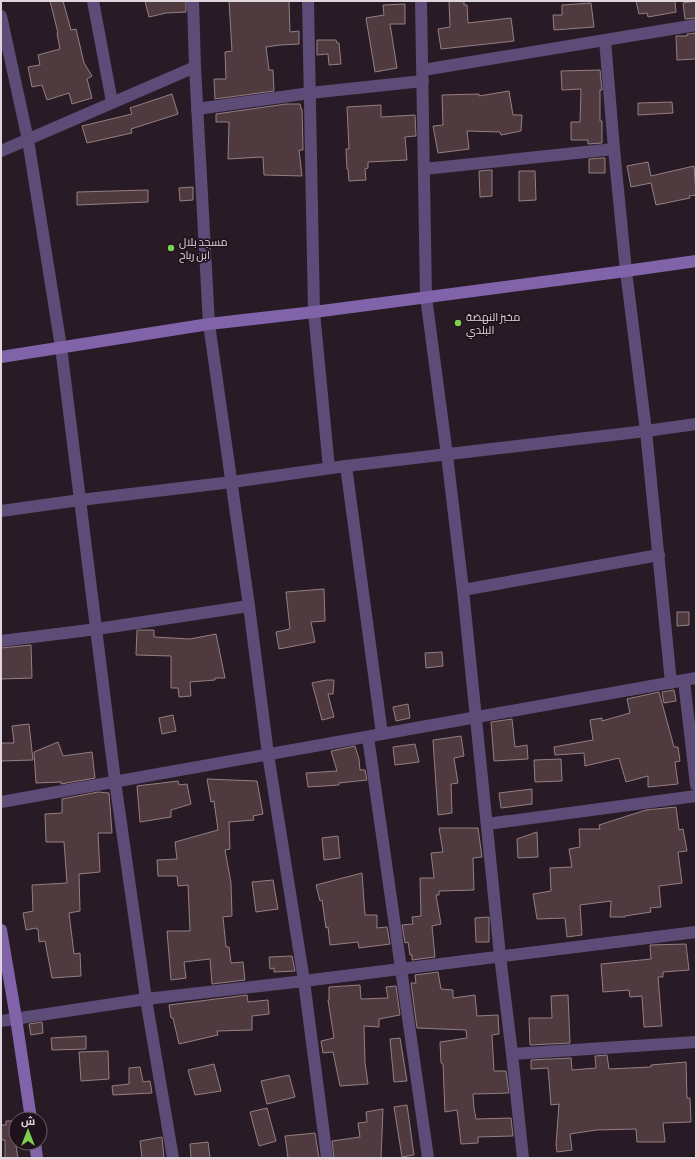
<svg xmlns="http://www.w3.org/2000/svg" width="697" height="1159" viewBox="0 0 697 1159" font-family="'Alegreya Sans',Cairo,sans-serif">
	<rect width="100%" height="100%" fill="#291b26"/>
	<g fill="#4f3b3f" stroke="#947e81">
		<path d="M50 1H63L71 30 76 29 84 63 92 76 87 79 92 98 72 104 69 93 47 100 42 85 32 87 28 67 40 65 38 55 60 49 57 33H58Z"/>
		<path d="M145 1H186V12L166 13 149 17Z"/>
		<path d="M229 1H289L290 32 299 31V44L280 45 266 47 269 70H273L274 91 215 99 214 79H226L225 52 232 51Z"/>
		<path d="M449 1H464V5H467L468 23 511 18 514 41 441 49 438 29 450 27Z"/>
		<path d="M636 1H675L676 12 648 17 647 13 639 14Z"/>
		<path d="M696 1V18L685 19 683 3Z"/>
		<path d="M591 3 594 27 554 30 553 15H562V5Z"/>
		<path d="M405 4V24H390L397 68 375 72 366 18 384 15 383 5Z"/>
		<path d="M696 33V59L677 60 676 36H687V34Z"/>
		<path d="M317 40H336L337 43H339L341 64 329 65 328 54 317 55Z"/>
		<path d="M600 70 602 90H600V121H602V143L588 144V140H571V122H580L581 89 562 90 561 71Z"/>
		<path d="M509 91 513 115H522L521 131 501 135 500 132 467 131 469 149 438 153 433 126 443 125 442 95 479 94V96Z"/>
		<path d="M172 94 178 114 131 129 132 133 87 143 82 126 132 114 130 108Z"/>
		<path d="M672 102 673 113 638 115V103Z"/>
		<path d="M286 104H300L301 109H302L303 150H299L302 176 264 175 263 157 228 159 229 122H216V114Z"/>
		<path d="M381 105V117L415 115 416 136 405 137 407 160 368 162V168L365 169 366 180 349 181 348 169H347L346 149H349L347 107Z"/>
		<path d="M602 158H605V173H589V159Z"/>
		<path d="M648 162 651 176 694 166 696 195 689 196 690 198 656 205 651 183 631 187 627 166Z"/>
		<path d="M490 170H492V196L480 197 479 171Z"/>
		<path d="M519 171H535L536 200 519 201Z"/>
		<path d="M193 187V200L180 201 179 188Z"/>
		<path d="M148 190V202L77 205V192Z"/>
		<path d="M324 589 325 621 311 622 315 642 279 649 276 632 290 629 286 592Z"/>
		<path d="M677 612H689V625L677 626Z"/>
		<path d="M137 630H154V637L190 639 216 634 225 678H215V680L190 682 191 696 179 697 178 688H171V656L136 655Z"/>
		<path d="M31 645 32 678 1 679V648Z"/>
		<path d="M442 652 443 666 426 668 425 653Z"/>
		<path d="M326 680H334L333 694H328L334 717 322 720 312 683Z"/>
		<path d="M674 690 676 701 664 703 662 692Z"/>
		<path d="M659 692 674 747H678L680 761 675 762 678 784 648 787V776L626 782 619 758 585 766 584 753 555 755 554 747 593 740 590 720 602 718V721L630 713 627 699Z"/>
		<path d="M408 704 410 718 396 721 393 707Z"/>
		<path d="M173 715 176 731 162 734 159 718Z"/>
		<path d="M512 719 515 747 527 745 528 759 494 761 491 722Z"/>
		<path d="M29 724 33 760 1 761V743H14L12 726Z"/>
		<path d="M461 736 464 756 454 758 458 783 451 784 452 813 438 815 433 740Z"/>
		<path d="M58 742 63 756 92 752 95 778 61 784V782L36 783 34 752Z"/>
		<path d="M415 744 419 762 395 765 393 747Z"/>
		<path d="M355 746 359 759 360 770H365L367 780 339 783V785L308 787 306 773 337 771 331 751Z"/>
		<path d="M561 759 562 781 535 782 534 760Z"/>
		<path d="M207 779 257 781 263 814 253 816 254 820 229 822 230 849 225 850 231 883 232 916 223 917 226 947H229L231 963 243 962 245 980 212 984 210 959 184 962 186 978 171 980 167 931H190L188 885 178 886 177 876H158L157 860 177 859 175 842 218 830 214 801 211 802Z"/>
		<path d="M178 781 179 785 187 784 191 804 171 810V817L140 822 137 786Z"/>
		<path d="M532 789V804L501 808 499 793Z"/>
		<path d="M98 792 109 793 112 833H98L100 872 79 874 80 911 69 913 74 954 80 953 81 976 52 978 45 941 39 942 38 929H36V928L26 930 23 913 33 911 32 885 67 883 64 842H46L45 814 62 813V799Z"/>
		<path d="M676 807 679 830 683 829 687 851 678 852 682 883 659 886 661 907 650 908 651 912 625 916V917H610L611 901 580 905 582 935 567 937 565 918 537 919 533 894 551 891 550 868 572 867 569 849 580 847 579 829H600L599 825 646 810Z"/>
		<path d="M439 828H478L482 857 473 858 474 890 439 891V895H436L441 924 432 926 435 957 412 960V955H410L408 942 405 943 402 925 413 924 412 917 421 916 420 878H434L431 853 443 852Z"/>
		<path d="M537 832 538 857 518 858 517 839Z"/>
		<path d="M338 836 340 858 324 860 322 838Z"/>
		<path d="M362 873 365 915H377V928L387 927 390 944 359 948 358 942 330 945 328 927 326 928 322 900 320 901 316 885Z"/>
		<path d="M273 880 278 909 256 912 252 882Z"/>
		<path d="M489 917V942H476L475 918Z"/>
		<path d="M686 944 689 970 663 972V977H658L662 1026 644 1027 642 996 630 997 629 990 603 992 601 964 651 959 650 945Z"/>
		<path d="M292 956 295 971 274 972V968L270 969 269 957Z"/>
		<path d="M438 972 441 989 453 990V998L475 995 477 1016 498 1015 499 1034 492 1035 494 1071H506L509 1093 473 1094 474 1108 476 1119 511 1118 513 1136 478 1137V1143L461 1144 457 1110 445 1112 443 1064 441 1063 440 1042 467 1038 466 1030 417 1028 411 983H416L415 975Z"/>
		<path d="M360 985 361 999 388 998 386 987 396 986 400 1015 379 1019V1027L364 1026 365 1063 368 1084 340 1086 333 1052 323 1053 321 1041 334 1038 328 1000H329V987Z"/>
		<path d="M247 995 248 1002 268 1000 269 1014 252 1016V1030L217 1031 218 1035 179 1044 173 1018H171L169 1005Z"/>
		<path d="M568 995 570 1043 530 1045 529 1018H552L551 996Z"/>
		<path d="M42 1022 43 1033 31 1035 29 1024Z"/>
		<path d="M86 1036V1049L52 1050 51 1038Z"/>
		<path d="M400 1038 407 1081 394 1082 390 1039Z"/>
		<path d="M108 1051 109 1079 81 1081 79 1052Z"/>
		<path d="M607 1055 609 1069 651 1067V1065L686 1062 687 1098H690L691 1122 663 1123 665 1142H637L636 1129 596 1130 570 1134 572 1150 557 1152 556 1145 559 1104 551 1105 548 1068 531 1069V1060L571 1058 572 1070 596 1068 595 1056Z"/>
		<path d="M214 1064 221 1091 195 1095 188 1070Z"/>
		<path d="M140 1067 143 1082 150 1081 152 1093 113 1095 112 1086 129 1084V1068Z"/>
		<path d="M289 1075 295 1097 267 1104 261 1081Z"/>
		<path d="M407 1105 414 1155 402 1157 394 1107Z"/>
		<path d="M267 1108 276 1141 259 1146 250 1112Z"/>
		<path d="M383 1109 381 1158H334L332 1141 360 1137 358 1123 367 1122 366 1112Z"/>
		<path d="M6 1121H12L18 1158H5V1140H1V1125H6Z"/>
		<path d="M315 1133 319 1158H288L285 1136Z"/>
		<path d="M162 1137 164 1158H142L140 1141Z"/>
		<path d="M208 1142 210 1158H191L190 1144Z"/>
	</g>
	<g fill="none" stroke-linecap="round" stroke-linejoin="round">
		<g stroke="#5d4c77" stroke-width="12">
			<path d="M93 1 112 102"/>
			<path d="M193 1 195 67 209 324 249 606 268 754 304 981 327 1158"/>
			<path d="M308 1 314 312 329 468"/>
			<path d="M421 1 426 297 447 455 463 590 500 956 512 1054 523 1158"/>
			<path d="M1 16 28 140 61 347 115 781 146 999 173 1158"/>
			<path d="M605 40 614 149 626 271 646 431 671 683"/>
			<path d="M423 70 696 25"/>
			<path d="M197 109 310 93 423 81"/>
			<path d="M1 151 195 67"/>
			<path d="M424 169 614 149"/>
			<path d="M346 466 382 734"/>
			<path d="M1 511 80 500 232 482 346 466 646 431 696 424"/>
			<path d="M463 590 659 555"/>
			<path d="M1 641 97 629 249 606"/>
			<path d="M684 681 696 785"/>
			<path d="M368 737 428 1158"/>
			<path d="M1 802 696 678"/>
			<path d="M487 824 696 796"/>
			<path d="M1 1021 146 999 304 981 696 932"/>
			<path d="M512 1054 696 1042"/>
		</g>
		<g stroke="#8063a8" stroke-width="12">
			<path d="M1 357 209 324 314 312 626 271 696 261"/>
			<path d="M1 930 16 1018 31 1119"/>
			<path d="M35 1143 37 1158"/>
		</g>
	</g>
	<g fill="#7fd052" stroke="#1f121c" stroke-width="1.5">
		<circle cx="171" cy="248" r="4"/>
		<circle cx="458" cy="323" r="4"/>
	</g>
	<g text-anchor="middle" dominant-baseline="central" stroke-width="3.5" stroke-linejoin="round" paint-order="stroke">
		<g font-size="11" fill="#e0d6de" stroke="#1f121c" text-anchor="start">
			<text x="179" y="242">مسجد بلال<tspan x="179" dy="13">ابن رباح</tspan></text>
			<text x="466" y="317">مخبز النهضة<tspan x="466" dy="13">البلدي</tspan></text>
		</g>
	</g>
	<rect width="697" height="1159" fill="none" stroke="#e0d6de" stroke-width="4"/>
	<g transform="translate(28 1131)"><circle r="19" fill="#1f121c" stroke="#6c606a"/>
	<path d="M0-3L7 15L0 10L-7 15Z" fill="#7fd052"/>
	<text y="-6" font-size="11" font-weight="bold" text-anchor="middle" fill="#e0d6de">ش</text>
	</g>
</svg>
